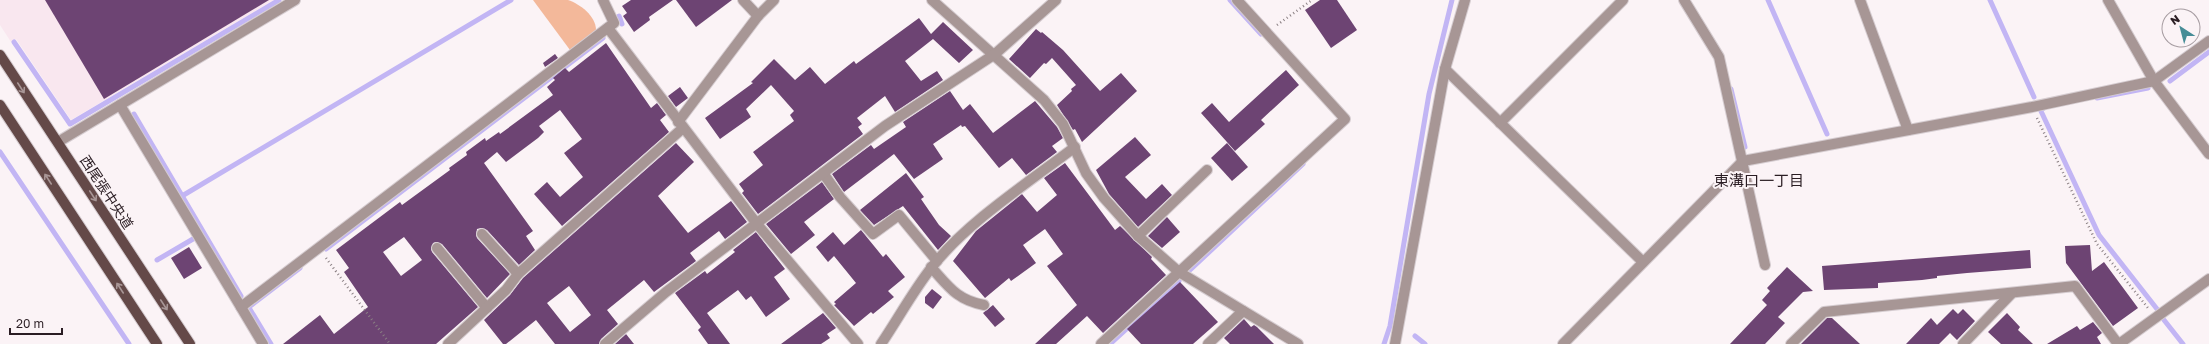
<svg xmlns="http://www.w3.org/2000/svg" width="2209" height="344" viewBox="0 0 2209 344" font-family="'Golos Text','Noto Sans JP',sans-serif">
	<rect width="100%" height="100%" fill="#fbf3f6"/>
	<path fill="#f9e7ef" d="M0 0H274L71 120 16 39 11 42 0 25Z"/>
	<path fill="#f3b89a" d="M533 0C541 0 561 0 568 0 580 4 596 16 596 30L570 50Z"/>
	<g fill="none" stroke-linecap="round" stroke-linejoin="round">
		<g stroke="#c2b5f4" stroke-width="5">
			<path d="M1230 0 1261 34"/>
			<path d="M1768 0 1827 134"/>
			<path d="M1990 0 2034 97"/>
			<path d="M619 16 622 24"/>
			<path d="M14 42 70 124 279 0"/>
			<path d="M2170 81 2209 52"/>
			<path d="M1731 89 1745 147"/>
			<path d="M2097 98 2148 88"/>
			<path d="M2044 108 2040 109 2099 235 2157 309"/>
			<path d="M134 114 241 296"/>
			<path d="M0 152 129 344"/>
			<path d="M182 196 511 0"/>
			<path d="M326 249 603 38"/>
			<path d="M157 260 193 239"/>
			<path d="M1190 270 1303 164"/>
			<path d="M248 306 271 344"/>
			<path d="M249 307 300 268"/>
			<path d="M2164 320 2183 344"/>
			<path d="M1415 336 1425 344"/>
			<path d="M1110 344 1179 281"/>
			<path d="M1384 344 1390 326 1429 94 1452 0"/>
		</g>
	</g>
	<g fill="#6d4473" fill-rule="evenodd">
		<path d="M45 0H269L104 99Z"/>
		<path d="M631 0H673L649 17 650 20 634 32 623 16 627 13 622 6Z"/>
		<path d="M676 0H732L696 27Z"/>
		<path d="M1320 0H1337L1357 30 1331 48 1305 10Z"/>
		<path d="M919 18 931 34 943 22 973 50 959 63 933 39 905 61 921 81 937 71 943 80 895 112 885 96 857 118 862 124 858 127 863 134 758 214 742 193 744 191 739 184 763 165 753 152 794 121 790 115 794 111 771 85 746 109 751 117 720 139 705 118 753 83 751 82 774 59 795 80 810 67 825 84 854 61 856 64Z"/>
		<path d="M1036 29 1041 33 1042 32 1063 50 1100 91 1121 73 1137 91 1082 142 1075 129 1073 130 1057 105 1072 91 1071 89 1076 85 1052 58 1046 64 1044 63 1030 78 1009 59Z"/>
		<path d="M606 43 651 108 657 103 666 115 660 120 669 132 562 226 534 194 547 182 560 197 583 177 564 153 582 139 560 110 539 126 544 132 538 138 506 162 497 152 484 163 533 231 526 236 535 250 519 265 487 230 481 228 477 229 476 235 477 238 510 274 487 298 442 244 436 242 433 243 431 249 432 252 478 307 436 344H283L320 315 334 334 368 307 344 272 349 268 336 250 400 202 402 205 450 170 449 168 467 155 466 152 485 138 486 141 499 132 500 134 553 95 547 87 555 80 553 78 565 68 569 72ZM404 237 422 260 401 276 383 252Z"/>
		<path d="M555 54 558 58 545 67 543 63Z"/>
		<path d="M1286 70 1299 85 1261 120 1265 124 1235 151 1201 113 1212 103 1229 122Z"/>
		<path d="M680 87 688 98 676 107 668 96Z"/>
		<path d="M950 91 963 110 970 104 993 133 1035 101 1057 127 1063 138 1052 146 1057 152 1026 175 1012 158 999 168 965 126 962 127 961 125 933 144 943 159 914 179 894 154 844 192 832 174 871 145 874 149 906 127 903 122Z"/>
		<path d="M1135 137 1151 155 1125 177 1146 199 1162 184 1172 195 1138 227 1109 194 1096 170Z"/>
		<path d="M676 143 694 162 658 196 688 233 731 201 747 222 725 239 719 231 690 253 696 261 654 292 644 280 607 310 618 324 601 339 599 344H555L536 320 506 344H503L484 320 510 295 523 278ZM569 286 591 315 570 332 547 303Z"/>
		<path d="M1227 143 1248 167 1232 181 1211 158Z"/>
		<path d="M1065 163 1115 230 1120 226 1152 257 1151 259 1166 275 1103 333 1087 316 1056 344H1035L1077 305 1047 266 1063 254 1045 229 1023 245 1036 263 1011 281 1009 278 985 298 953 261 976 231 1022 194 1037 212 1057 195 1044 178Z"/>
		<path d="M906 173 924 197 921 199 939 225 951 236 938 250 903 206 874 225 860 210Z"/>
		<path d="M822 182 834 199 804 222 815 235 791 254 766 224Z"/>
		<path d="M1167 217 1180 232 1162 248 1148 236Z"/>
		<path d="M861 230 883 257 886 254 905 277 888 291 894 297 873 314 871 312 854 326 834 305 836 304 834 302 856 283 834 256 828 262 816 247 833 232 844 245Z"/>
		<path d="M756 232 785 269 774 277 790 299 766 317 751 296 746 300 738 290 707 313 730 344H708L698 330 701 327 675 293 705 271 707 274 735 252 733 250Z"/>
		<path d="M2090 245 2092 271 2104 262 2138 308 2113 326 2066 263 2065 246Z"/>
		<path d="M189 247 202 268 184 279 171 258Z"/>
		<path d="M2030 250 2031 268 1967 273 1937 276V278L1922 280 1878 283V288L1824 290 1822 266Z"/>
		<path d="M1787 267 1813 291 1803 292 1778 317 1785 323 1765 344H1730L1767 305 1762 300 1770 291 1767 288Z"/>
		<path d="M1180 282 1218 322 1193 344H1141L1127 329Z"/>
		<path d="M932 289 942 297 933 309 925 303V297Z"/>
		<path d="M993 305 1005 319 995 327 983 313Z"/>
		<path d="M1953 309 1958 314 1963 309 1975 321 1957 340 1950 333 1939 344H1906L1931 318 1937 325Z"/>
		<path d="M823 313 836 328 827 334 830 338 821 344H781Z"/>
		<path d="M2007 313 2020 327 2018 330 2033 344H2001L1988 332Z"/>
		<path d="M1827 318H1832L1860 344H1801Z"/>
		<path d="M1244 319 1251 327 1254 325 1257 327 1274 344H1230L1224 338Z"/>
		<path d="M2093 322 2102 333 2097 337 2101 344H2047L2077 326 2080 330Z"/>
		<path d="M626 334 634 344H615Z"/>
	</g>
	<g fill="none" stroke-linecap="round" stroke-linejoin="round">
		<defs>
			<g id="minor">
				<path d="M743 0 758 16"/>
				<path d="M932 0 1044 100 1063 124 1086 173 1104 198 1138 236 1179 272 1298 344"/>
				<path d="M1684 0 1719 57 1765 265"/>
				<path d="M1860 0 1908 130"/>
				<path d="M2108 0 2154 81 2209 154"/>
				<path d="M608 28 757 224 858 344"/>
				<path d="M1445 69 1643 262"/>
				<path d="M120 105 263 344"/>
				<path d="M678 122 758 16 774 0"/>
				<path d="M1500 123 1623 0"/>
				<path d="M58 142 295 0"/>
				<path d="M823 173 840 197 873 234 899 215 937 261"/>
				<path d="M482 234 518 274"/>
				<path d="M1138 236 1207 170"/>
				<path d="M437 248 487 308"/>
				<path d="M931 267C949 287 957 300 984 305"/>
				<path d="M241 307 614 23 603 0"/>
				<path d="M448 344 506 290 518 274 683 128"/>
				<path d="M605 344 666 292 885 126 995 54 1056 0"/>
				<path d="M881 344C898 319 913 291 932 267 966 223 1029 182 1075 147"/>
				<path d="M1101 344 1345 119 1237 0"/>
				<path d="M1208 344 1243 311"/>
				<path d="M1395 344 1445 69 1465 0"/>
				<path d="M1563 344 1743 161 2032 107 2154 81 2209 41"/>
				<path d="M1791 344 1824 312 2075 286 2118 344"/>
				<path d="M1963 344 2012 293"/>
				<path d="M2119 344 2209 279"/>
			</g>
			<g id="major">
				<path d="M0 55 190 344"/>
				<path d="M0 105 157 344"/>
			</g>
		</defs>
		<use href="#minor" stroke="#d5ccd0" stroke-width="12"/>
		<use href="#major" stroke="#d5ccd0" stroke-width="12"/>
		<g stroke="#8b8084" stroke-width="2.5" stroke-dasharray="1 3" stroke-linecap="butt">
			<path d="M1277 25 1312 0"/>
			<path d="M2037 118 2097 244 2148 308"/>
			<path d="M326 258 390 344"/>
		</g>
		<use href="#minor" stroke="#a79695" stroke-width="10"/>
		<use href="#major" stroke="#644948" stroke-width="10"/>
	</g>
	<defs><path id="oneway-shaft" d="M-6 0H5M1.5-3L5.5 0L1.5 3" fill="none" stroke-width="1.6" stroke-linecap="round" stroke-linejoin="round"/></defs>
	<g stroke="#a89696">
		<use href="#oneway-shaft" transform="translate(21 88) rotate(57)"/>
		<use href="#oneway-shaft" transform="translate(48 179) rotate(-123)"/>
		<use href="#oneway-shaft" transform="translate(93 196) rotate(57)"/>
		<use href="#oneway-shaft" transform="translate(120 288) rotate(-123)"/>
		<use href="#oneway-shaft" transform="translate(164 305) rotate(57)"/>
	</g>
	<g text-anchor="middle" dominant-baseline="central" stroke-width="4" stroke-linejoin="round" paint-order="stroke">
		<g font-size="14" fill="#2a1d23" stroke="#fbf3f6">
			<text transform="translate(107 192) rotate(57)">西尾張中央道</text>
		</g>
		<g font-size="15" fill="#2a1d23" stroke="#fbf3f6">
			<text x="1759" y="180">東溝口一丁目</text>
		</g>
	</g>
	<g transform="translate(2181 28) rotate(324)"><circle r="19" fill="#fbf3f6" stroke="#a79da2"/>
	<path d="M0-3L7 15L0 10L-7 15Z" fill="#468c96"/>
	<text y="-6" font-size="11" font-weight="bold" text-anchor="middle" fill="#2a1d23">N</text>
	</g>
	<path d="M10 328v6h52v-6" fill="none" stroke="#2a1d23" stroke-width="2"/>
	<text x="16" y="328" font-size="12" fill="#2a1d23" stroke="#fbf3f6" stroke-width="3" paint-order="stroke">20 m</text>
</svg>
